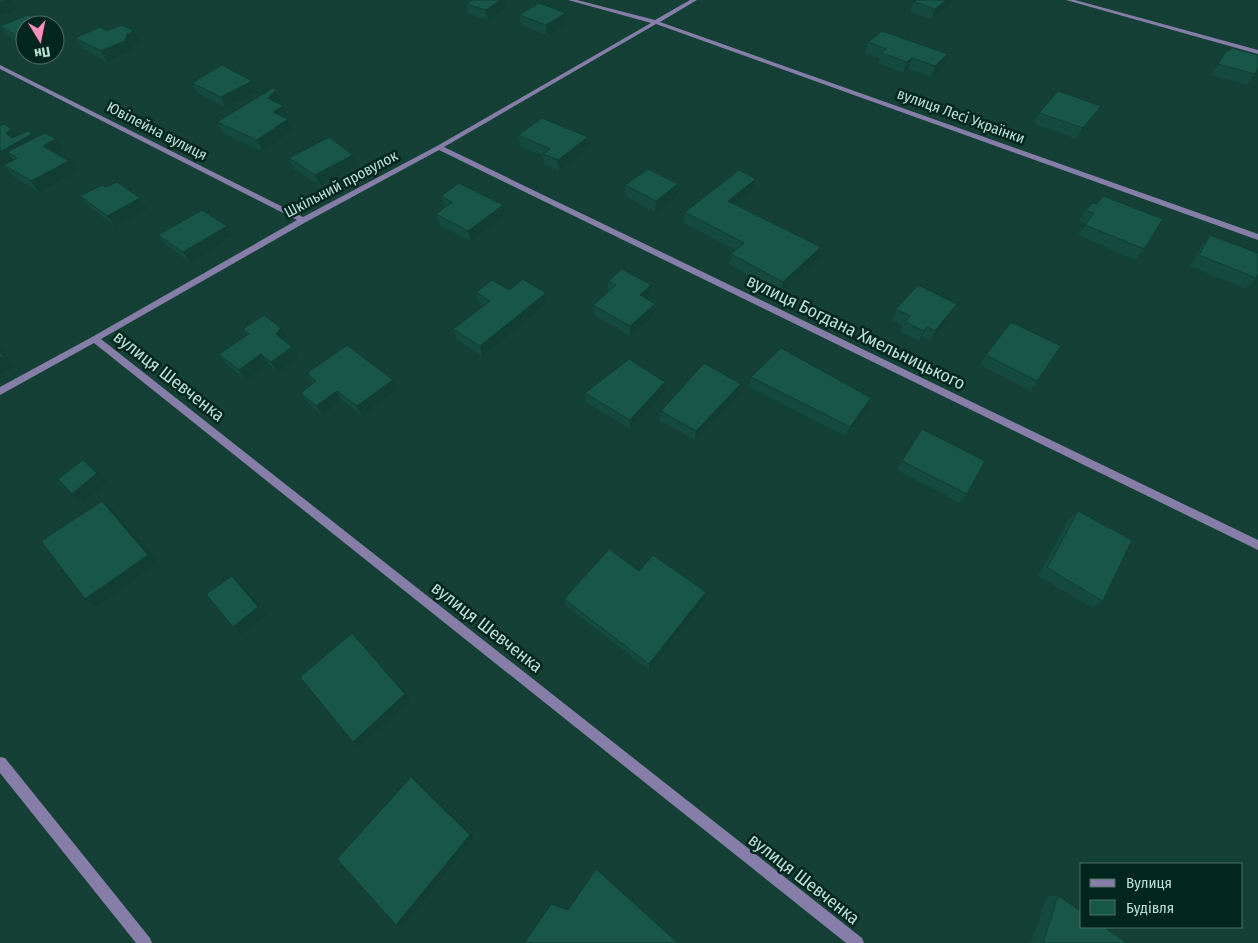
<svg xmlns="http://www.w3.org/2000/svg" width="1258" height="943" viewBox="0 0 1258 943" font-family="'Fira Sans Condensed',sans-serif">
	<rect width="100%" height="100%" fill="#144035"/>
	<g fill="none" stroke-linecap="round" stroke-linejoin="round">
		<g fill="#867da8" fill-rule="evenodd">
			<path d="M568 0H577L655 20 690 0H697L660 22 1258 234V240L656 24 444 147 1258 540V550L439 150 306 222 101 339 862 938 864 943H846L94 343 0 395V387L92 337 297 220 0 69V65L303 217 437 146 651 23Z"/>
			<path d="M1066 0H1075L1258 50V54Z"/>
			<path d="M0 757 5 758 150 938 152 943H136L0 773Z"/>
		</g>
	</g>
	<g fill="#154b3e">
		<path d="M472 0H505L506 8 488 20 468 14 466 4Z"/>
		<path d="M914 2 949 5 932 19 910 12Z"/>
		<path d="M566 13V24L547 35 521 25 519 15Z"/>
		<path d="M25 25V47L7 36 0 27Z"/>
		<path d="M107 31H134L140 42 133 44 131 51 107 62 82 48 75 38Z"/>
		<path d="M868 42 948 54 945 65 931 77 908 69 903 73 878 63 880 58 865 53Z"/>
		<path d="M1225 53 1255 74 1247 85 1211 75Z"/>
		<path d="M192 83 257 92 226 107 198 93Z"/>
		<path d="M280 100 278 103 283 106 287 116 285 118 288 119 292 130 262 151 223 133 217 122Z"/>
		<path d="M1039 113 1094 116 1077 139 1034 124Z"/>
		<path d="M0 125 12 129 17 136 32 134 35 138 63 150 57 154 77 171 39 192 13 176 4 165 13 160 0 167Z"/>
		<path d="M518 135 588 137V148L559 171 544 164 543 156 520 146Z"/>
		<path d="M289 158 357 165 320 185 294 169Z"/>
		<path d="M756 179 754 189 736 204 821 247 818 258 781 292 730 265 731 254 736 250 684 223 685 212Z"/>
		<path d="M625 185 678 195 655 212 625 196Z"/>
		<path d="M106 187 140 198 147 209 115 226 88 206 80 196Z"/>
		<path d="M441 196 503 205 505 215 471 241 439 225 436 214 445 208 444 207Z"/>
		<path d="M1097 204 1144 249 1136 260 1078 235 1086 224 1079 221 1086 210Z"/>
		<path d="M158 235 233 236 190 262 166 245Z"/>
		<path d="M1210 235 1256 278 1246 289 1190 266 1202 245Z"/>
		<path d="M608 281 651 285V295L647 299 655 314 630 336 594 315 593 305 609 292Z"/>
		<path d="M509 290 546 293 547 303 482 356 456 339 453 329 483 306 478 303 476 292Z"/>
		<path d="M957 304 952 314 930 341 922 337 919 341 900 332 903 325 892 320 896 309Z"/>
		<path d="M243 329 287 338 284 341 292 347 298 357 278 372 268 364 246 380 226 364 219 354 247 335Z"/>
		<path d="M986 355 1037 381 1030 391 980 365Z"/>
		<path d="M307 373 393 380 397 389 362 416 342 400 322 415 307 402 301 393 313 384Z"/>
		<path d="M751 377 867 408 846 436 749 387Z"/>
		<path d="M665 382V391L630 429 586 402 585 393Z"/>
		<path d="M739 394 695 440 660 421 661 411Z"/>
		<path d="M922 429 967 494 960 503 897 470Z"/>
		<path d="M1078 511 1103 601 1093 608 1038 576 1069 519Z"/>
		<path d="M639 571 706 592 704 600 649 670 566 606 564 599Z"/>
		<path d="M1047 896H1058L1127 943H1031Z"/>
	</g>
	<g fill="#113d32">
		<path d="M7 0H11L17 9 0 16V3Z"/>
		<path d="M501 0H505L506 8 488 20 486 10Z"/>
		<path d="M946 0H951L949 5 932 19 935 9Z"/>
		<path d="M566 13V24L547 35 546 25Z"/>
		<path d="M134 31 140 42 133 44 131 51 107 62 101 51 127 34Z"/>
		<path d="M25 36V44L21 38Z"/>
		<path d="M948 54 945 65 931 77 935 66Z"/>
		<path d="M912 58 908 69 903 73 907 62Z"/>
		<path d="M252 81 257 92 226 107 221 97Z"/>
		<path d="M276 90 280 100 272 109 268 98Z"/>
		<path d="M283 106 287 116 278 122 273 112Z"/>
		<path d="M1101 106 1094 116 1077 139 1083 128Z"/>
		<path d="M288 119 292 130 262 151 257 140Z"/>
		<path d="M12 129 20 140 32 134 40 145 7 152 13 160 0 167V152L6 133Z"/>
		<path d="M588 137V148L559 171 558 160Z"/>
		<path d="M56 139 63 150 51 157 43 146Z"/>
		<path d="M353 155 357 165 320 185 315 175Z"/>
		<path d="M69 161 77 171 39 192 31 181Z"/>
		<path d="M756 179 754 189 727 211 728 201Z"/>
		<path d="M678 184V195L655 212 656 201Z"/>
		<path d="M140 198 147 209 115 226 107 216Z"/>
		<path d="M503 205 505 215 471 241 468 231Z"/>
		<path d="M227 226 233 236 190 262 183 252Z"/>
		<path d="M821 247 818 258 781 292 783 282Z"/>
		<path d="M651 285V295L640 305V295Z"/>
		<path d="M546 293 547 303 482 356 480 346Z"/>
		<path d="M655 304V314L630 336V326Z"/>
		<path d="M957 304 952 314 930 341 935 331Z"/>
		<path d="M927 327 922 337 919 341 924 331Z"/>
		<path d="M281 328 287 338 282 345 276 334Z"/>
		<path d="M292 347 298 357 278 372 271 362Z"/>
		<path d="M0 349 15 366 0 374Z"/>
		<path d="M261 354 268 364 246 380 239 370Z"/>
		<path d="M393 380 397 389 362 416 357 406Z"/>
		<path d="M665 382V391L630 429V420Z"/>
		<path d="M741 384 739 394 695 440 696 431Z"/>
		<path d="M337 391 342 400 322 415 316 406Z"/>
		<path d="M871 398 867 408 846 436 850 427Z"/>
		<path d="M83 460 108 482 83 502 72 494Z"/>
		<path d="M102 501 112 509 158 562 97 606 85 599Z"/>
		<path d="M232 576 240 583 267 614 242 634 233 627Z"/>
		<path d="M706 592 704 600 649 670V664Z"/>
		<path d="M352 633 410 699 360 746 353 742Z"/>
		<path d="M411 777 417 780 474 837 403 925H396Z"/>
	</g>
	<g fill="#185748" stroke="#113d32">
		<path d="M0 0H7L0 3Z"/>
		<path d="M472 0H501L486 10 466 4Z"/>
		<path d="M916 0H946L935 9 914 2Z"/>
		<path d="M539 3 566 13 546 25 519 15Z"/>
		<path d="M28 15 44 25H25V36L21 38 0 26Z"/>
		<path d="M122 25 134 31 127 34 125 41 101 51 75 38 100 27 107 31Z"/>
		<path d="M882 31 948 54 935 66 912 58 907 62 881 53 886 49 868 42Z"/>
		<path d="M1232 48 1258 55V68L1255 74 1218 64 1225 53Z"/>
		<path d="M222 65 252 81 221 97 192 83Z"/>
		<path d="M273 88 276 90 268 98 283 106 273 112 288 119 257 140 217 122Z"/>
		<path d="M1058 91 1101 106 1083 128 1039 113Z"/>
		<path d="M542 118 588 137 558 160 543 154 550 149 518 135Z"/>
		<path d="M4 124 12 129 6 133 12 138 28 131 32 134 0 152V125Z"/>
		<path d="M45 133 56 139 43 146 69 161 31 181 4 165 17 158 7 152Z"/>
		<path d="M329 137 353 155 315 175 289 158Z"/>
		<path d="M648 169 678 184 656 201 625 185Z"/>
		<path d="M739 170 756 179 728 201 821 247 783 282 731 254 744 243 685 212Z"/>
		<path d="M117 182 140 198 107 216 80 196 102 185 106 187Z"/>
		<path d="M459 183 503 205 468 231 436 214 452 202 441 196Z"/>
		<path d="M1103 196 1163 219 1144 249 1085 225 1094 213 1086 210 1092 203 1097 204Z"/>
		<path d="M202 210 227 226 183 252 158 235Z"/>
		<path d="M1210 235 1258 253V274L1256 278 1199 255Z"/>
		<path d="M622 269 651 285 640 295 655 304 630 326 593 305 616 285 608 281Z"/>
		<path d="M523 279 546 293 480 346 453 329 490 301 476 292 492 280 509 290Z"/>
		<path d="M918 285 957 304 935 331 927 327 924 331 905 322 910 316 896 309Z"/>
		<path d="M264 315 281 328 276 334 292 347 271 362 261 354 239 370 219 354 249 334 243 329Z"/>
		<path d="M1011 322 1061 346 1037 381 986 355Z"/>
		<path d="M347 345 393 380 357 406 337 391 316 406 301 393 316 381 307 373Z"/>
		<path d="M781 348 871 398 850 427 751 377Z"/>
		<path d="M0 352 4 356 0 358Z"/>
		<path d="M629 359 665 382 630 420 585 393Z"/>
		<path d="M704 363 741 384 696 431 661 411Z"/>
		<path d="M922 429 985 461 967 494 902 461Z"/>
		<path d="M83 460 97 473 72 494 58 479Z"/>
		<path d="M102 501 148 555 85 599 41 541Z"/>
		<path d="M1078 511 1132 540 1103 601 1047 568Z"/>
		<path d="M609 549 639 571 653 555 706 592 649 664 564 599Z"/>
		<path d="M232 576 258 607 233 627 206 594Z"/>
		<path d="M352 633 405 694 353 742 300 677Z"/>
		<path d="M411 777 470 835 396 925 337 859Z"/>
		<path d="M596 869 678 943H524L551 904 568 910Z"/>
		<path d="M1058 896 1082 912V927H1104L1127 943H1043Z"/>
	</g>
	<g text-anchor="middle" dominant-baseline="central" stroke-width="5" stroke-linejoin="round" paint-order="stroke">
		<g font-size="15" fill="#bae0d4" stroke="#02251d">
			<text transform="translate(961 116) rotate(20)">вулиця Лесі Українки</text>
			<text transform="translate(157 131) rotate(27)">Ювілейна вулиця</text>
			<text transform="translate(341 184) rotate(-28)">Шкільний провулок</text>
		</g>
		<g font-size="18" fill="#bae0d4" stroke="#02251d">
			<text transform="translate(856 332) rotate(26)">вулиця Богдана Хмельницького</text>
			<text transform="translate(169 376) rotate(38)">вулиця Шевченка</text>
			<text transform="translate(487 627) rotate(38)">вулиця Шевченка</text>
			<text transform="translate(804 879) rotate(38)">вулиця Шевченка</text>
		</g>
	</g>
	<rect x="1080" y="863" width="162" height="65" fill="#02251d" stroke="#4c7066"/>
	<rect x="1090" y="879" width="25" height="8" fill="#867da8" stroke="#4c7066"/>
	<text x="1126" y="888" font-size="15" fill="#bae0d4">Вулиця</text>
	<rect x="1090" y="900" width="25" height="15" fill="#185748" stroke="#4c7066"/>
	<text x="1126" y="913" font-size="15" fill="#bae0d4">Будівля</text>
	<g transform="translate(40 40) rotate(170)"><circle r="24" fill="#02251d" stroke="#4c7066"/>
	<path d="M0-4L9 19L0 12L-9 19Z" fill="#fd8ebe"/>
	<text y="-8" font-size="14" font-weight="bold" text-anchor="middle" fill="#bae0d4">Пн</text>
	</g>
</svg>
